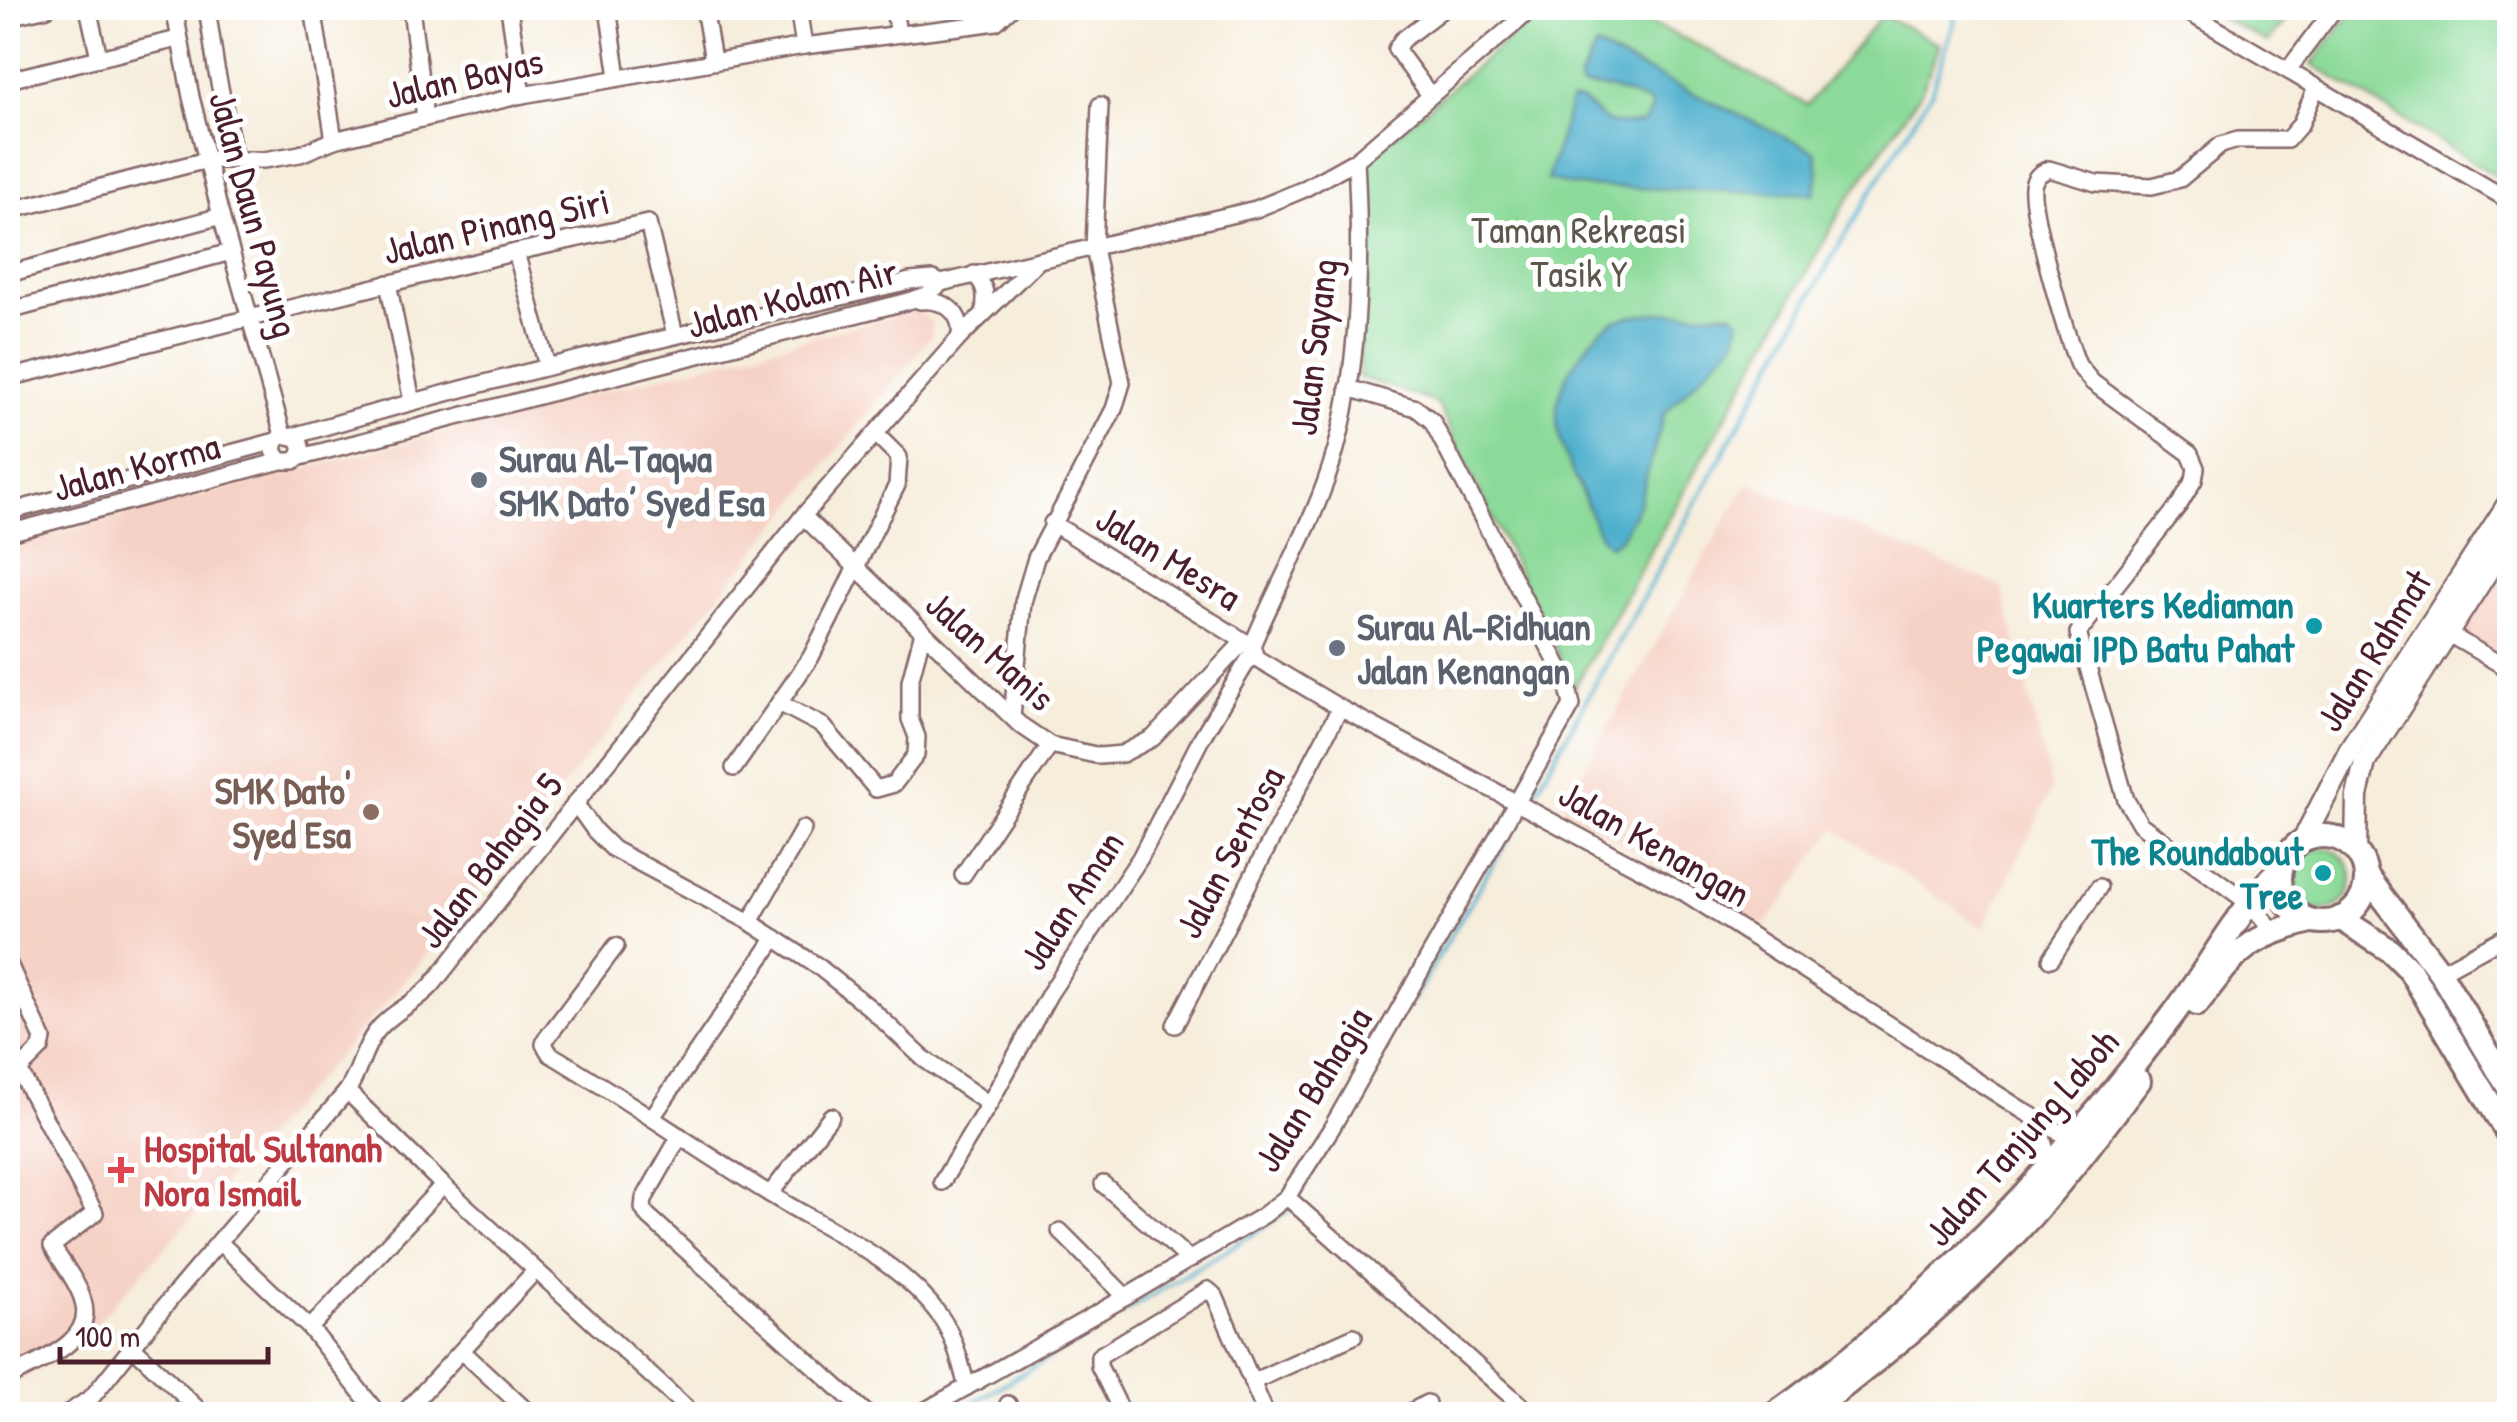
<svg xmlns="http://www.w3.org/2000/svg" width="2517" height="1422" viewBox="0 0 2517 1422" font-family="'Patrick Hand',sans-serif">
	<rect width="100%" height="100%" fill="#fff"/>
	<filter id="ink" filterUnits="userSpaceOnUse"><feTurbulence type="fractalNoise" baseFrequency=".01" numOctaves="2"/><feDisplacementMap in="SourceGraphic" scale="20" xChannelSelector="R" yChannelSelector="G"/><feConvolveMatrix kernelMatrix="1 2 1 2 8 2 1 2 1" color-interpolation-filters="sRGB"/></filter>
	<filter id="wash" filterUnits="userSpaceOnUse"><feTurbulence type="fractalNoise" baseFrequency=".0048" numOctaves="4" result="noise"/><feDisplacementMap in="SourceGraphic" scale="40" xChannelSelector="R" yChannelSelector="G"/><feGaussianBlur stdDeviation="2.25" result="paint"/><feColorMatrix in="noise" values="0 0 0 0 0 0 0 0 0 0 0 0 0 0 0 0 0 1.4 0 .05"/><feComposite in="paint" operator="in"/></filter>
	<g filter="url(#wash)">
		<rect width="100%" height="100%" fill="#f6eddb"/>
		<g fill="#f6d1c5">
			<path d="M917 310 932 322 931 336 392 996 77 1345 8 1387V545Z"/>
			<path d="M1747 483 2002 587 2052 789 1984 928 1835 829 1765 926 1562 808Z"/>
			<path d="M2509 551V664L2456 632Z"/>
		</g>
		<g fill="#8bda99" stroke="#6a7c62" stroke-width="2.5">
			<path d="M1546 8H1620L1702 47 1807 105 1882 15 1940 44 1921 92 1842 209 1574 688 1437 403 1359 377 1366 159Z"/>
			<path d="M2204 8H2295L2268 43Z"/>
			<path d="M2355 8H2509V184L2312 64Z"/>
			<circle cx="2321" cy="879" r="31"/>
		</g>
		<g fill="#4fb0ce" stroke="#4c687c" stroke-width="2.5">
			<path d="M1596 47 1816 152 1818 175 1814 194 1574 186 1547 180 1571 100 1583 101C1607 125 1610 127 1644 122L1652 109 1650 103 1612 89 1582 86 1579 80Z"/>
			<path d="M1732 313 1740 320 1736 340 1664 414 1639 504 1622 536 1610 546C1595 534 1593 518 1585 500 1560 447 1540 411 1578 358 1586 347 1598 330 1610 324 1639 307 1699 314 1732 313Z"/>
		</g>
		<g fill="none" stroke-linecap="round" stroke-linejoin="round">
			<g stroke="#4fb0ce" stroke-width="4">
				<path d="M1529 803 1839 245 1931 93 1959 8"/>
				<path d="M1412 1001 1524 811"/>
				<path d="M1295 1200 1308 1178"/>
				<path d="M954 1414 1242 1241 1291 1208"/>
			</g>
		</g>
	</g>
	<g filter="url(#ink)">
		<g fill="none" stroke-linecap="round" stroke-linejoin="round">
			<defs>
				<g id="minor">
					<path d="M88 8 99 57"/>
					<path d="M174 8 191 97 221 216 283 435"/>
					<path d="M207 8 216 68 235 159"/>
					<path d="M313 8 334 140"/>
					<path d="M411 8 425 118"/>
					<path d="M509 8 522 95"/>
					<path d="M608 8 618 77"/>
					<path d="M704 8 713 60"/>
					<path d="M798 8 804 46"/>
					<path d="M894 8 898 34"/>
					<path d="M2181 8 2510 201"/>
					<path d="M8 17 48 8"/>
					<path d="M2288 70 2335 8"/>
					<path d="M8 80 178 39"/>
					<path d="M1430 95 1396 49 1402 40 1444 8"/>
					<path d="M8 211 207 160H264L300 154 334 140 522 95 804 46 975 25 996 22 1011 8"/>
					<path d="M516 252 547 366"/>
					<path d="M8 274 221 216"/>
					<path d="M974 274C987 287 986 294 984 312"/>
					<path d="M388 283 412 401"/>
					<path d="M920 301C944 299 963 312 960 337"/>
					<path d="M8 311 231 252"/>
					<path d="M8 378 516 252 648 223 675 335"/>
					<path d="M293 436C496 376 703 329 910 281L933 279 941 283 1256 209 1302 190 1356 160 1533 8"/>
					<path d="M297 458 905 302 927 295 941 283"/>
					<path d="M8 512 276 441 283 435 297 438C303 446 303 455 294 461H281L274 451 276 441"/>
					<path d="M803 516 1019 724 1050 745 1100 756 1122 754 1153 738 1244 641"/>
					<path d="M1052 523 1252 646"/>
					<path d="M8 533 281 461"/>
					<path d="M2447 633 2510 670"/>
					<path d="M1252 646 1256 658 1340 708 1685 893 2022 1110 2061 1133H2078"/>
					<path d="M1252 646C1279 580 1317 519 1336 449 1361 357 1361 254 1356 160"/>
					<path d="M779 703 823 726 876 789 894 784 916 755 917 737 910 719V681L923 632"/>
					<path d="M1012 717 1023 602 1036 558 1114 409 1122 383 1094 248 1100 105"/>
					<path d="M734 768 811 657 897 485 899 457 876 434"/>
					<path d="M575 803 595 831 613 849 750 922 819 967 870 1008 924 1059 989 1104"/>
					<path d="M963 875 1050 745"/>
					<path d="M750 922 803 829"/>
					<path d="M2274 931 2250 904 2140 824 2126 800 2078 633 2179 505 2194 480 2196 468 2190 454 2092 382 2078 365C2066 335 2030 213 2033 186 2035 176 2040 173 2049 169L2096 183 2152 186 2180 179 2221 145 2238 140H2287L2300 125 2316 88"/>
					<path d="M616 946 546 1039 544 1044 550 1054C624 1098 694 1147 768 1193 826 1229 899 1259 940 1316 955 1337 960 1362 967 1387"/>
					<path d="M2051 959 2099 887"/>
					<path d="M8 962 43 1039 41 1048 19 1070 95 1213 52 1246C62 1263 78 1282 83 1301 96 1343 36 1362 8 1378"/>
					<path d="M2440 972 2510 934"/>
					<path d="M1175 1025 1340 708"/>
					<path d="M347 1091 443 1185 693 1414"/>
					<path d="M653 1116 775 938"/>
					<path d="M2039 1126 2046 1151 2043 1171"/>
					<path d="M680 1136 644 1199 643 1208 647 1215 867 1414"/>
					<path d="M942 1182 989 1104 1050 993 1140 858 1202 737 1253 652"/>
					<path d="M1103 1184 1190 1260"/>
					<path d="M770 1194 831 1116"/>
					<path d="M1287 1197 1531 1414"/>
					<path d="M1060 1231 1126 1297"/>
					<path d="M219 1242 310 1328 378 1414"/>
					<path d="M310 1328 443 1185"/>
					<path d="M133 1347 203 1414"/>
					<path d="M462 1351 530 1414"/>
					<path d="M1252 1382 1354 1336"/>
					<path d="M1008 1404 1013 1414"/>
					<path d="M67 1414 92 1397 172 1297 347 1091C360 1072 362 1050 376 1032 391 1012 415 1004 432 985L803 516 960 337 1039 260"/>
					<path d="M403 1414 535 1271"/>
					<path d="M919 1414 1126 1297 1264 1215 1287 1197 1331 1129 1572 705 1566 680 1432 421 1416 408 1348 388"/>
					<path d="M1123 1414 1099 1366V1356L1208 1290 1215 1296 1266 1414"/>
					<path d="M1407 1414 1427 1403"/>
				</g>
				<g id="major">
					<path d="M2303 840 2351 747 2510 501"/>
					<path d="M2356 851 2357 796 2365 762 2510 536"/>
				</g>
				<g id="highway">
					<circle cx="2323" cy="879" r="43"/>
					<path d="M2366 875 2440 972 2510 1090"/>
					<path d="M2340 918 2391 951 2409 969 2510 1137"/>
					<path d="M2197 1004C2238 951 2245 938 2311 921"/>
					<path d="M1775 1414C1930 1305 2059 1166 2172 1016 2209 967 2237 911 2281 868"/>
					<path d="M1808 1414C1893 1349 1978 1279 2048 1197 2080 1160 2109 1120 2139 1081"/>
				</g>
			</defs>
			<use href="#minor" stroke="#866769" stroke-width="20"/>
			<use href="#major" stroke="#866769" stroke-width="25"/>
			<use href="#highway" stroke="#866769" stroke-width="28"/>
			<use href="#minor" stroke="#fff" stroke-width="15"/>
			<use href="#major" stroke="#fff" stroke-width="20"/>
			<use href="#highway" stroke="#fff" stroke-width="22"/>
		</g>
	</g>
	<g fill="#6b7280" stroke="#fff" stroke-width="4">
		<circle cx="479" cy="480" r="10"/>
		<circle cx="1337" cy="648" r="10"/>
	</g>
	<g fill="#0f9aa8" stroke="#fff" stroke-width="4">
		<circle cx="2314" cy="626" r="10"/>
		<circle cx="2323" cy="873" r="10"/>
	</g>
	<circle fill="#8d6e63" stroke="#fff" stroke-width="4" cx="371" cy="812" r="10"/>
	<path fill="#e0444e" stroke="#fff" stroke-width="4" d="M116 1155h10v10h10v10h-10v10h-10v-10h-10v-10h10z"/>
	<g text-anchor="middle" dominant-baseline="central" stroke-width="10" stroke-linejoin="round" paint-order="stroke">
		<g font-size="38" fill="#4a1f2b" stroke="#fff">
			<text transform="translate(464 77) rotate(-13)">Jalan Bayas</text>
			<text transform="translate(255 214) rotate(75)">Jalan Daun Payung</text>
			<text transform="translate(496 225) rotate(-13)">Jalan Pinang Siri</text>
			<text transform="translate(792 297) rotate(-15)">Jalan Kolam Air</text>
			<text transform="translate(1313 347) rotate(-83)">Jalan Sayang</text>
			<text transform="translate(136 466) rotate(-15)">Jalan Korma</text>
			<text transform="translate(1169 557) rotate(32)">Jalan Mesra</text>
			<text transform="translate(991 650) rotate(42)">Jalan Manis</text>
			<text transform="translate(2373 650) rotate(-58)">Jalan Rahmat</text>
			<text transform="translate(1655 843) rotate(30)">Jalan Kenangan</text>
			<text transform="translate(1229 852) rotate(-62)">Jalan Sentosa</text>
			<text transform="translate(489 860) rotate(-52)">Jalan Bahagia 5</text>
			<text transform="translate(1071 900) rotate(-57)">Jalan Aman</text>
			<text transform="translate(1312 1089) rotate(-58)">Jalan Bahagia</text>
			<text transform="translate(2021 1137) rotate(-49)">Jalan Tanjung Laboh</text>
		</g>
		<g font-size="38" fill="#5e574c" stroke="#fff">
			<text x="1579" y="229">Taman Rekreasi<tspan x="1579" dy="44">Tasik Y</tspan></text>
		</g>
		<g font-size="38" font-weight="bold" fill="#5b616d" stroke="#fff" text-anchor="start">
			<text x="499" y="458">Surau Al-Taqwa<tspan x="499" dy="44">SMK Dato’ Syed Esa</tspan></text>
			<text x="1357" y="626">Surau Al-Ridhuan<tspan x="1357" dy="44">Jalan Kenangan</tspan></text>
		</g>
		<g font-size="38" font-weight="bold" fill="#0d838f" stroke="#fff" text-anchor="end">
			<text x="2294" y="604">Kuarters Kediaman<tspan x="2294" dy="44">Pegawai IPD Batu Pahat</tspan></text>
			<text x="2303" y="851">The Roundabout<tspan x="2303" dy="44">Tree</tspan></text>
		</g>
		<g font-size="38" font-weight="bold" fill="#785e54" stroke="#fff" text-anchor="end">
			<text x="351" y="790">SMK Dato'<tspan x="351" dy="44">Syed Esa</tspan></text>
		</g>
		<g font-size="38" font-weight="bold" fill="#be3a42" stroke="#fff" text-anchor="start">
			<text x="144" y="1148">Hospital Sultanah<tspan x="144" dy="44">Nora Ismail</tspan></text>
		</g>
	</g>
	<rect width="2517" height="1422" fill="none" stroke="#fff" stroke-width="40"/>
	<path d="M60 1347v15h208v-15" fill="none" stroke="#4a1f2b" stroke-width="5"/>
	<text x="75" y="1347" font-size="30" fill="#4a1f2b" stroke="#ffffff" stroke-width="8" paint-order="stroke">100 m</text>
</svg>
